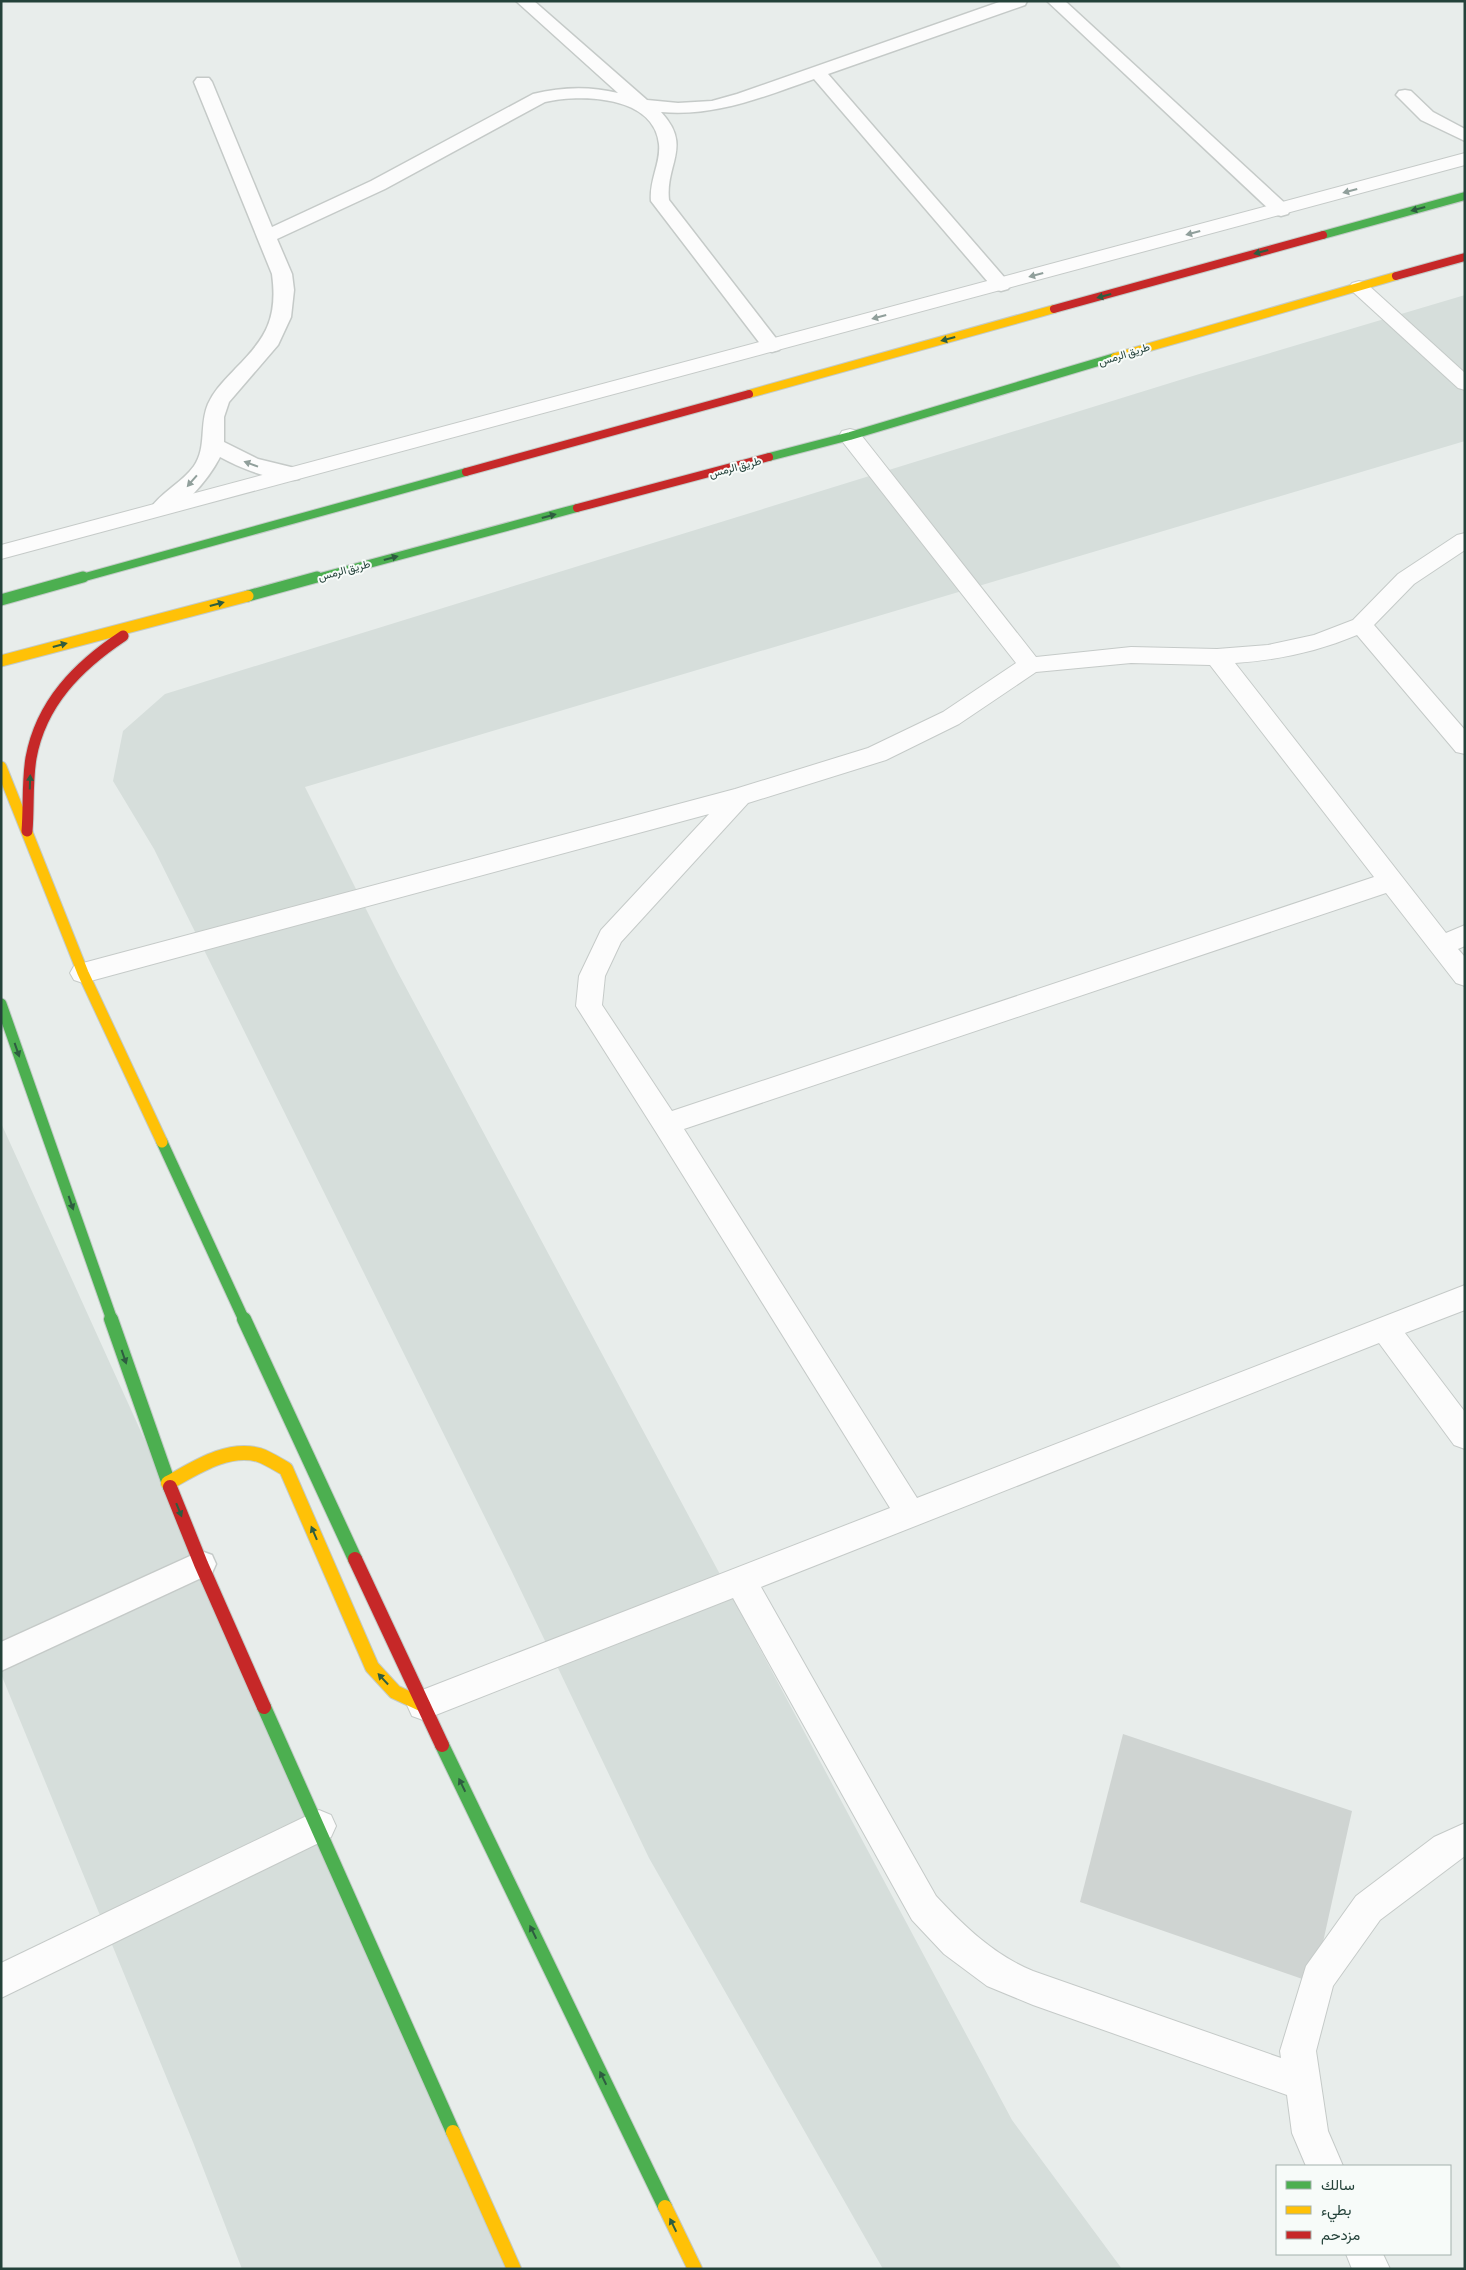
<svg xmlns="http://www.w3.org/2000/svg" width="1466" height="2270" viewBox="0 0 1466 2270" font-family="'Asap Condensed',Vazirmatn,sans-serif">
	<rect width="100%" height="100%" fill="#e8edeb"/>
	<g fill="#d6dedb">
		<path d="M1465 295V441L305 787 396 969 1012 2120 1122 2269H883L649 1858 512 1572 154 849 113 781 123 731 165 694 1196 375Z"/>
		<path d="M1 1123 201 1564 510 2269H242L193 2142 1 1674Z"/>
	</g>
	<path fill="#cfd4d2" d="M1123 1734 1352 1811 1314 1983 1080 1902Z"/>
	<g fill="none" stroke-linecap="round" stroke-linejoin="round">
		<defs>
			<g id="lane">
				<path d="M516 1H534L647 100 678 103 712 101 737 94 1002 1H1027L1025 5 828 74 1011 285 1008 289 1001 291 994 289 814 79C763 97 715 117 661 112 693 146 665 164 669 200L782 346 779 350 772 352 765 350 651 201C649 180 661 163 659 144 654 95 580 94 545 102L385 189 277 239 292 274 294 290 291 317 278 345 229 402 224 417V442L258 459 299 469 302 474 299 479C278 484 238 467 220 457 210 477 177 520 154 514L150 509C161 492 182 483 194 466 207 447 199 425 208 404 214 390 226 379 236 368 266 338 278 318 272 274L194 82 197 78H209L212 82 272 227 371 181 533 94C562 87 589 86 618 93Z"/>
				<path d="M1047 1H1065L1288 206 1290 210 1288 214 1281 216 1274 214Z"/>
				<path d="M1405 90 1411 91 1433 112 1465 129V141L1421 120 1396 95 1399 91Z"/>
				<path d="M201 1551 212 1555 216 1564 212 1573 1 1671V1642Z"/>
			</g>
			<g id="street">
				<path d="M1465 153V165L1 559V545Z"/>
				<path d="M1359 281 1366 283 1465 373V390L1458 388 1352 291 1349 287 1352 283Z"/>
				<path d="M850 429 858 431 1036 657 1131 647 1217 649 1268 645 1314 635 1353 620 1398 574 1457 535 1465 533V550L1414 584 1374 625 1465 730V754L1456 752 1357 635C1317 652 1277 660 1235 663L1446 933 1465 925V946L1458 949 1465 957V986L1456 983 1386 893 684 1129 917 1498 1465 1285V1310L1405 1333 1465 1412V1449L1454 1445 1379 1343 761 1587 936 1896C965 1927 994 1955 1033 1971L1281 2058 1280 2051 1306 1966 1356 1896 1434 1837 1465 1823V1856L1380 1920 1333 1986 1316 2051 1328 2131 1343 2166H1306L1292 2133 1287 2095 1033 2005 987 1986 944 1954 912 1920 733 1598 423 1720 412 1716 407 1705 412 1694 890 1508 656 1132 576 1006 579 976 601 930 709 814 83 983 74 980 70 973 74 966 83 963 735 789 868 748 943 712 1016 663 842 441 839 436 842 431ZM1131 663 1210 665 1374 877 672 1111 602 1005 605 976 621 942 748 803 886 760 959 724 1036 672Z"/>
				<path d="M319 1810 331 1815 336 1826 331 1837 1 1998V1963Z"/>
				<path d="M1346 2254H1383L1390 2269H1352Z"/>
			</g>
			<g id="fast-far2">
				<path d="M1323 235 1465 196"/>
				<path d="M769 457 850 436 1115 357"/>
				<path d="M78 579 466 472"/>
				<path d="M313 579 577 508"/>
			</g>
			<g id="fast-far1">
				<path d="M248 596 317 577"/>
				<path d="M1 600 83 577"/>
				<path d="M1 1004 112 1320"/>
				<path d="M162 1142 244 1320"/>
			</g>
			<g id="fast">
				<path d="M111 1319 170 1487"/>
				<path d="M244 1319 355 1559"/>
				<path d="M264 1707 453 2132"/>
				<path d="M442 1745 665 2207"/>
			</g>
			<g id="slow-far2">
				<path d="M1115 357 1396 276"/>
				<path d="M749 394 1054 309"/>
			</g>
			<g id="slow-far1">
				<path d="M1 661 248 596"/>
				<path d="M1 767 83 973 162 1142"/>
			</g>
			<g id="slow">
				<path d="M168 1483C194 1469 227 1446 259 1455 268 1458 277 1464 286 1469L372 1667 395 1692 423 1705"/>
				<path d="M453 2132 514 2269"/>
				<path d="M665 2207 695 2269"/>
			</g>
			<g id="jam-far2">
				<path d="M1396 276 1465 257"/>
				<path d="M1054 309 1323 235"/>
				<path d="M466 472 749 394"/>
				<path d="M577 508 769 457"/>
			</g>
			<path id="jam-far1" d="M27 831C29 807 27 782 31 758 41 703 78 666 123 636"/>
			<g id="jam">
				<path d="M170 1487 201 1564 264 1707"/>
				<path d="M355 1559 442 1745"/>
			</g>
		</defs>
		<use href="#lane" stroke="#c5cac8" stroke-width="3"/>
		<use href="#street" stroke="#c5cac8" stroke-width="2"/>
		<use href="#fast-far2" stroke="#c3cbc8" stroke-width="10"/>
		<use href="#fast-far1" stroke="#c3cbc8" stroke-width="13"/>
		<use href="#fast" stroke="#c3cbc8" stroke-width="16"/>
		<use href="#slow-far2" stroke="#c3cbc8" stroke-width="10"/>
		<use href="#slow-far1" stroke="#c3cbc8" stroke-width="13"/>
		<use href="#slow" stroke="#c3cbc8" stroke-width="16"/>
		<use href="#jam-far2" stroke="#c3cbc8" stroke-width="10"/>
		<use href="#jam-far1" stroke="#c3cbc8" stroke-width="13"/>
		<use href="#jam" stroke="#c3cbc8" stroke-width="16"/>
		<use href="#lane" fill="#fcfcfc" fill-rule="evenodd"/>
		<use href="#street" fill="#fcfcfc" fill-rule="evenodd"/>
		<use href="#fast-far2" stroke="#4caf50" stroke-width="8"/>
		<use href="#fast-far1" stroke="#4caf50" stroke-width="11"/>
		<use href="#fast" stroke="#4caf50" stroke-width="14"/>
		<use href="#slow-far2" stroke="#ffc107" stroke-width="8"/>
		<use href="#slow-far1" stroke="#ffc107" stroke-width="11"/>
		<use href="#slow" stroke="#ffc107" stroke-width="14"/>
		<use href="#jam-far2" stroke="#c62828" stroke-width="8"/>
		<use href="#jam-far1" stroke="#c62828" stroke-width="11"/>
		<use href="#jam" stroke="#c62828" stroke-width="14"/>
	</g>
	<defs><path id="oneway-solid" d="M-6-.8H1V-3.2L6.5 0L1 3.2V.8H-6Z" transform="scale(1.25)"/></defs>
	<g fill="#909f9b">
		<use href="#oneway-solid" transform="translate(1350 191) rotate(165)"/>
		<use href="#oneway-solid" transform="translate(1193 233) rotate(165)"/>
		<use href="#oneway-solid" transform="translate(1036 275) rotate(165)"/>
		<use href="#oneway-solid" transform="translate(879 317) rotate(165)"/>
		<use href="#oneway-solid" transform="translate(251 464) rotate(-160)"/>
		<use href="#oneway-solid" transform="translate(192 481) rotate(131)"/>
	</g>
	<g fill="#2e5d40">
		<use href="#oneway-solid" transform="translate(1418 209) rotate(165)"/>
		<use href="#oneway-solid" transform="translate(1261 252) rotate(165)"/>
		<use href="#oneway-solid" transform="translate(1104 296) rotate(165)"/>
		<use href="#oneway-solid" transform="translate(948 339) rotate(165)"/>
		<use href="#oneway-solid" transform="translate(549 516) rotate(-15)"/>
		<use href="#oneway-solid" transform="translate(391 558) rotate(-15)"/>
		<use href="#oneway-solid" transform="translate(217 604) rotate(-15)"/>
		<use href="#oneway-solid" transform="translate(60 645) rotate(-15)"/>
		<use href="#oneway-solid" transform="translate(30 782) rotate(-88)"/>
		<use href="#oneway-solid" transform="translate(17 1050) rotate(71)"/>
		<use href="#oneway-solid" transform="translate(71 1203) rotate(71)"/>
		<use href="#oneway-solid" transform="translate(124 1357) rotate(71)"/>
		<use href="#oneway-solid" transform="translate(179 1510) rotate(68)"/>
		<use href="#oneway-solid" transform="translate(314 1533) rotate(-113)"/>
		<use href="#oneway-solid" transform="translate(383 1679) rotate(-133)"/>
		<use href="#oneway-solid" transform="translate(462 1785) rotate(-116)"/>
		<use href="#oneway-solid" transform="translate(533 1932) rotate(-116)"/>
		<use href="#oneway-solid" transform="translate(603 2078) rotate(-116)"/>
		<use href="#oneway-solid" transform="translate(673 2225) rotate(-116)"/>
	</g>
	<g text-anchor="middle" dominant-baseline="central" stroke-width="4" stroke-linejoin="round" paint-order="stroke">
		<g font-size="11" fill="#24423a" stroke="#f7fbf9">
			<text transform="translate(1124 354) rotate(-17)">طريق الرمس</text>
			<text transform="translate(735 467) rotate(-15)">طريق الرمس</text>
			<text transform="translate(344 570) rotate(-15)">طريق الرمس</text>
		</g>
	</g>
	<rect width="1466" height="2270" fill="none" stroke="#24423a" stroke-width="5"/>
	<rect x="1276" y="2165" width="175" height="90" fill="#f7fbf9" stroke="#a3b1ad"/>
	<rect x="1286" y="2181" width="25" height="8" fill="#4caf50" stroke="#a3b1ad"/>
	<text x="1321" y="2190" font-size="15" fill="#24423a">سالك</text>
	<rect x="1286" y="2206" width="25" height="8" fill="#ffc107" stroke="#a3b1ad"/>
	<text x="1321" y="2215" font-size="15" fill="#24423a">بطيء</text>
	<rect x="1286" y="2231" width="25" height="8" fill="#c62828" stroke="#a3b1ad"/>
	<text x="1321" y="2240" font-size="15" fill="#24423a">مزدحم</text>
</svg>
